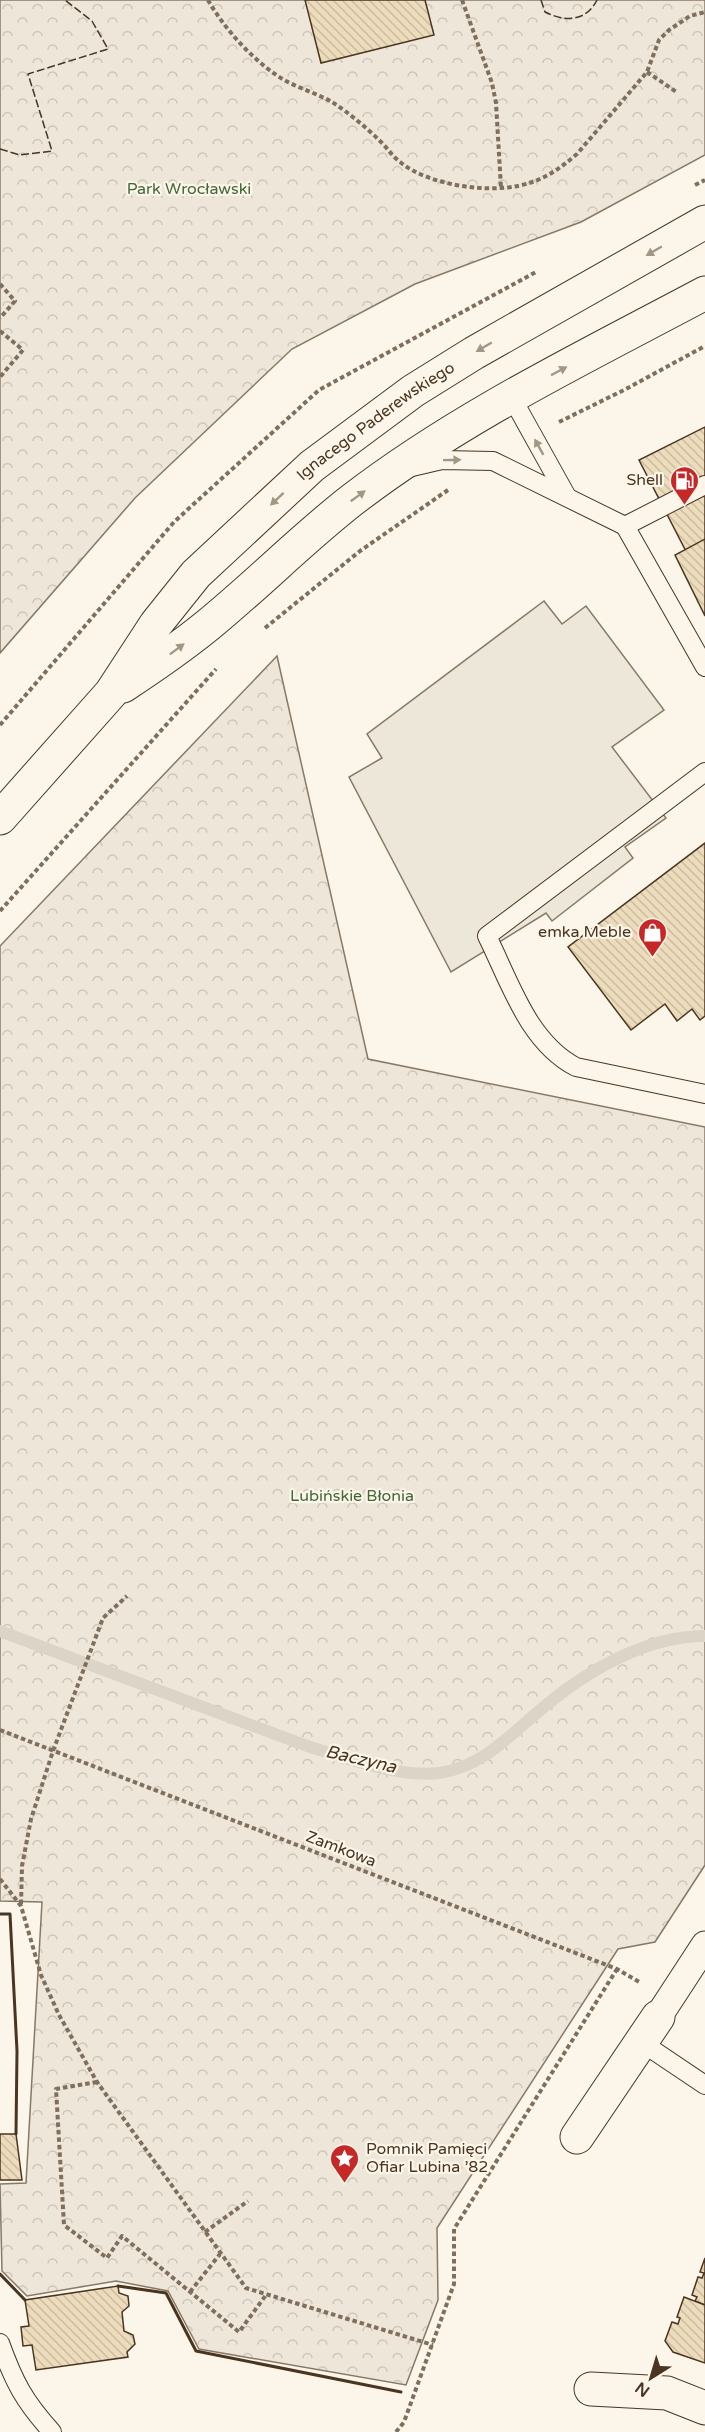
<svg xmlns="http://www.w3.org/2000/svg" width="705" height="2432" viewBox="0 0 705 2432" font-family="'Varela Round',sans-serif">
	<defs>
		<pattern id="park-crowns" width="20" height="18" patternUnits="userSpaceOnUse" patternTransform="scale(1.5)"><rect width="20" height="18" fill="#ede6d9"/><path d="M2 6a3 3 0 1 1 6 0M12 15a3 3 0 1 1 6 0" fill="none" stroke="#cdc6ba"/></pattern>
		<pattern id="building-back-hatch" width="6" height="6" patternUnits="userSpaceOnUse" patternTransform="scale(1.5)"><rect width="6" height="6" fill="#ecdcbc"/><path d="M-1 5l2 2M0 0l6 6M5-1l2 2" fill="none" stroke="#ccbda1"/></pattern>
	</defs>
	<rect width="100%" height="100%" fill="#fbf6e9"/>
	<g fill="url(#park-crowns)" stroke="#887966" stroke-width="1.5">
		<path d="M0 0H705V155L581 222 415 284 292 349 135 498 0 653Z"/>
		<path d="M277 656 368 1059 705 1127V1865L655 1942 618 1949 437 2228 438 2300 406 2385 199 2349 168 2291 116 2281 27 2296 2 2271 0 2184 26 2183 42 1902 0 1901V946Z"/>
	</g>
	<path fill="#ede7d9" stroke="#887966" stroke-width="1.5" d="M544 601 562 624 586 606 664 710 612 747 666 818 625 847 633 858 552 921 546 913 451 972 349 777 382 758 367 734Z"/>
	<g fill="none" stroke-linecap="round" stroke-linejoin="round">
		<path stroke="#dcd4c6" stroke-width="12" d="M0 1631 310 1747C347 1758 399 1778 439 1773 483 1767 512 1733 545 1706 588 1670 647 1636 705 1636"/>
	</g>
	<g fill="url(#building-back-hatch)" stroke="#4a3520" stroke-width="1.5">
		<path d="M305 0H425L434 35 321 63Z"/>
		<path d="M705 427V552L690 559 639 460Z"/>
		<path d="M705 539V616L675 555Z"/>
		<path d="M705 843V1016L700 1020 692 1009 677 1021 665 1004 631 1030 568 947Z"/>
		<path d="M0 2134H16L22 2180H0Z"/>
		<path d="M705 2258V2305L695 2301 697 2297 692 2295 698 2277 702 2278 704 2273 700 2272Z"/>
		<path d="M118 2286 119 2293 128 2296 129 2306 122 2312 124 2331 133 2335 135 2344 127 2352 128 2357 36 2370 32 2345 23 2346 21 2327 29 2326 25 2300Z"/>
		<path d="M684 2297 705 2305V2363L673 2352 665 2341 672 2322 678 2324 680 2318 677 2317Z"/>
	</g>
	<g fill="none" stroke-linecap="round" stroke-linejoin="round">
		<defs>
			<g id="service">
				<path d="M512 398 566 495"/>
				<path d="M412 467 442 460 493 461 625 526 705 485"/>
				<path d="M625 526 705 667"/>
				<path d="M705 772 487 936C510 982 528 1042 576 1067L705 1094"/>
				<path d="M641 2042 705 2085"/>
				<path d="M0 2343C14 2382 24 2401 52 2432"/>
			</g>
			<path id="pedestrian" d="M658 2017 705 1945"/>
			<g id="minor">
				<path d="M577 2137 658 2017"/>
				<path d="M591 2389 667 2393 705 2408"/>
			</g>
			<g id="tertiary">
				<path d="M123 686C152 667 181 647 208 625 257 585 302 539 352 500 460 417 585 357 705 293"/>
				<path id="s1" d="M0 818 111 693 156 624 196 574 312 466 413 391 474 353 705 222"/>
			</g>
		</defs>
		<use href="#service" stroke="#4a3520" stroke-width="20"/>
		<use href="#pedestrian" stroke="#4a3520" stroke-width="29"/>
		<use href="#minor" stroke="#4a3520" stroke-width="35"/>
		<use href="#tertiary" stroke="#4a3520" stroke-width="35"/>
		<g stroke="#7f6f5c" stroke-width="4" stroke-dasharray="4.5 3" stroke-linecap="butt">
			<path d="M208 0C225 30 256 64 286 81 301 89 318 94 332 102 349 113 367 128 381 142 388 149 393 157 400 162 431 187 498 196 535 181 551 175 564 165 577 154L647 72 659 40 669 30 690 16 705 12"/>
			<path d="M462 0 492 83 496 103 501 188"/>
			<path d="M647 72 678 93"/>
			<path d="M695 185 705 180"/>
			<path d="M0 284 15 301 0 318"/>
			<path d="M0 331 23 350 0 377"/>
			<path d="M559 422 626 389 705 346"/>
			<path d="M265 628 360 551 448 490"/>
			<path d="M0 725 174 522 319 390 536 272"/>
			<path d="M0 911 216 669"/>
			<path d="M0 1730 617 1969 641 1983"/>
			<path d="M0 1879 21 1906 41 1975 59 2015 97 2082 246 2288 433 2345"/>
			<path d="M21 1904 22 1866 31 1819 53 1751 103 1618 127 1596"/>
			<path d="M97 2082 56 2089 64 2225 107 2258 122 2236 239 2332 266 2295"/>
			<path d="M205 2232 248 2201"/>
			<path d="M190 2292 220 2254"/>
			<path d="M396 2432 404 2422 454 2284V2229L617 1969"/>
		</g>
		<use href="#service" stroke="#fbf6e9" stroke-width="18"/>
		<use href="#pedestrian" stroke="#fbf6e9" stroke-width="27"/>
		<use href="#minor" stroke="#fbf6e9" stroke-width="33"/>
		<use href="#tertiary" stroke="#fbf6e9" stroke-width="33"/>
		<g stroke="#4a3520" stroke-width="1.5" stroke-dasharray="8 3" stroke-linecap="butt">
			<path d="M541 0 545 12C565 22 586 22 597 0"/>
			<path d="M0 149 20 155 52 151 28 74 108 49 92 21 65 0"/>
		</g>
		<g stroke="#4a3520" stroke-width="3">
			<path d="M0 1914H10L17 2051 16 2134"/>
			<path d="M0 2274 25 2300"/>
			<path d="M118 2286 166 2293 196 2351 401 2392"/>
		</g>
	</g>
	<defs><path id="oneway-solid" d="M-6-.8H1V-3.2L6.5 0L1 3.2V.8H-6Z" transform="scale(1.5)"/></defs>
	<g fill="#a29684">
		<use href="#oneway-solid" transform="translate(654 251) rotate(150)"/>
		<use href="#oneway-solid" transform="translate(484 347) rotate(150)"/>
		<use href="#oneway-solid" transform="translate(559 371) rotate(-28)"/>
		<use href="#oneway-solid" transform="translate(539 447) rotate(-119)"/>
		<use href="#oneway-solid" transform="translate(452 460) rotate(-1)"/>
		<use href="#oneway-solid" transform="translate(358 496) rotate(-36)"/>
		<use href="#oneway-solid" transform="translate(277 499) rotate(137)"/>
		<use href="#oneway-solid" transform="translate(177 649) rotate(-37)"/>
	</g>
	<defs>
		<symbol id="fuel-pin" viewBox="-11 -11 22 30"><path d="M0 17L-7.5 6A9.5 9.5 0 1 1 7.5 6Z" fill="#c62828" stroke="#fbf6e9"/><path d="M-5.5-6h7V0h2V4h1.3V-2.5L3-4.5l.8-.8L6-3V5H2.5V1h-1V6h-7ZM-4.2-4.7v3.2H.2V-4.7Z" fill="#fff"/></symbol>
		<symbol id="shop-pin" viewBox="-11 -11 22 30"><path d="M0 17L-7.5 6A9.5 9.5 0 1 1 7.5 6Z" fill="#c62828" stroke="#fbf6e9"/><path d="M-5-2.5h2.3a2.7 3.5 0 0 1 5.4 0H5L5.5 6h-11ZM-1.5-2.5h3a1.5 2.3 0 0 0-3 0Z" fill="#fff"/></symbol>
		<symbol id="sight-pin" viewBox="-11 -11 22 30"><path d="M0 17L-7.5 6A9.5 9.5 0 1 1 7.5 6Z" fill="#c62828" stroke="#fbf6e9"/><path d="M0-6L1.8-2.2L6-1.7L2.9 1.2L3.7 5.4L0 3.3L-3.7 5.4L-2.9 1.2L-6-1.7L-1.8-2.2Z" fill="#fff"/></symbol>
	</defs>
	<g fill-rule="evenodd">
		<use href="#fuel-pin" x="668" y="464" width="33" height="45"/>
		<use href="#shop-pin" x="636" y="916" width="33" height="45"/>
		<use href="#sight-pin" x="328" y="2142" width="33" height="45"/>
	</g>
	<g text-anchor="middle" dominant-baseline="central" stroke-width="4.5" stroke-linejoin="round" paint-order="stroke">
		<g font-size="16" fill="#436837" stroke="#fbf6e9">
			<text x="189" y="189">Park Wrocławski</text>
			<text x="352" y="1496">Lubińskie Błonia</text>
		</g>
		<g font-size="16" fill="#4a3520" stroke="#fbf6e9">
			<text stroke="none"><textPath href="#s1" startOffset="550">Ignacego Paderewskiego</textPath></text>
			<text transform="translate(341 1849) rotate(21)">Zamkowa</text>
		</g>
		<g font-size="16" fill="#4a3520" stroke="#fbf6e9" text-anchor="end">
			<text x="663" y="480">Shell</text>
			<text x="631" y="932">emka Meble</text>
			<text x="366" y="2149" text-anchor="start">Pomnik Pamięci<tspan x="366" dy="18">Ofiar Lubina ’82</tspan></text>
		</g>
		<g font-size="18" font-style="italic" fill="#4a3520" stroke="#fbf6e9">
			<text transform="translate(361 1759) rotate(13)">Baczyna</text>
		</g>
	</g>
	<g transform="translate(651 2378) rotate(217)" stroke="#fbf6e9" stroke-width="4.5" paint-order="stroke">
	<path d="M0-4.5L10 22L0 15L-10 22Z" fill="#4a3520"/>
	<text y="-9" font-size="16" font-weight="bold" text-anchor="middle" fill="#4a3520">N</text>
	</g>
</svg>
